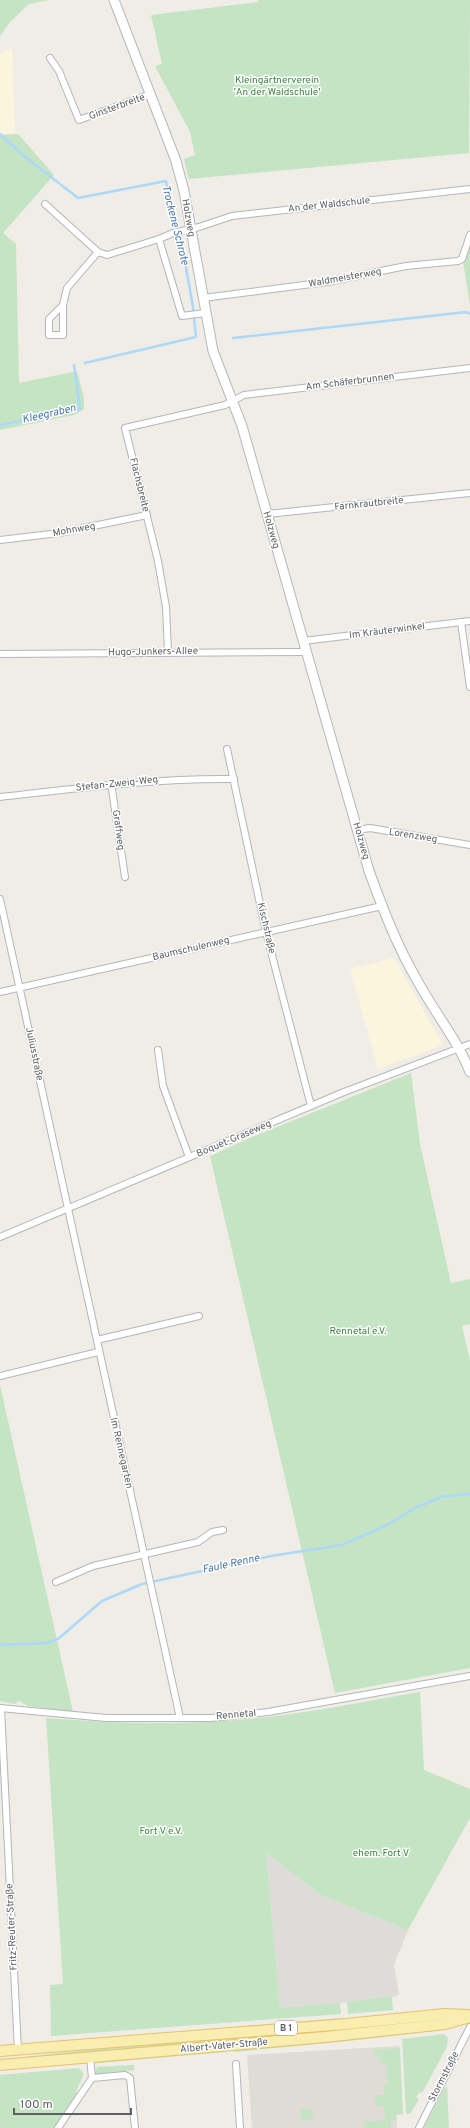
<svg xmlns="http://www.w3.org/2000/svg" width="470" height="2128" viewBox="0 0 470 2128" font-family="Overpass,sans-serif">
	<rect width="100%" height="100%" fill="#efede6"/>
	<g fill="#fcf5de">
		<path d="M12 48 15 133 0 134V55Z"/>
		<path d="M394 958 443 1045 378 1069 350 969Z"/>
	</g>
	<path fill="#dedcd8" d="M266 1851 321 1895 408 1930 394 1965 399 1995 389 1998 280 2009Z"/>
	<path fill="#dedcd4" d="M399 2046 403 2114 396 2115 397 2128H252L247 2055Z"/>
	<g fill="#c4e4c4">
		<path d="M0 0H49L29 4 10 22 0 36Z"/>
		<path d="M258 0H470L469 153 189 179 184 159 195 155 190 132 155 66 162 64 151 15 258 2Z"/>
		<path d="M18 134 54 175 3 233 16 244 19 383 77 371 84 398V409L74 415 0 430V135Z"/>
		<path d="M470 239V305L463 261Z"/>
		<path d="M411 1073 420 1144 451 1283 470 1279V1324L462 1326 470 1361V1668L335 1693 210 1156 252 1137Z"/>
		<path d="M0 1385 73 1712 28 1706 19 1701 15 1704 0 1701Z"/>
		<path d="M420 1692 424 1770 470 1789V1818L408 1930 321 1895 266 1852 280 2008 340 2003 341 2014 51 2036 50 1985 63 1984 46 1718C123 1724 200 1726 276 1716 324 1710 372 1700 420 1692Z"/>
		<path d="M388 1997H392L393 2010 348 2014 347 2002Z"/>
		<path d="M449 2017 450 2019 359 2030 233 2041V2036Z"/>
		<path d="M342 2018 339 2020 232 2028 233 2027Z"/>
		<path d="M447 2027 443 2030 348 2041 234 2052 232 2049Z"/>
		<path d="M444 2034 448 2038 447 2047 422 2093 420 2092 416 2097 419 2099 410 2114H406L402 2039Z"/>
		<path d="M227 2037V2041L0 2060 101 2048Z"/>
		<path d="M400 2048 403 2114 396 2115 397 2120H391V2128H365L364 2122 385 2120 384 2106H376L375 2095H384L383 2085H388L386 2064H381L380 2056H374V2050Z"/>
		<path d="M228 2049 226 2052 97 2063 99 2061Z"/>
		<path d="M134 2065V2070L95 2074 97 2067Z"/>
		<path d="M79 2068 84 2074 76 2091 77 2094 55 2128H0V2075Z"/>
		<path d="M447 2086 449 2128H424L443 2090Z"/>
		<path d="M300 2109H312L313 2119 301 2120Z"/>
	</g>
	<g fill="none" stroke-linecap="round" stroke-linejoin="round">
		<g stroke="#acd8f9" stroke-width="2.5">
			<path d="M0 134 24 156 78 198 166 181 173 223 182 245 193 307 196 337 85 363"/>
			<path d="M233 338 466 312 470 314"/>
			<path d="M0 425 80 409 74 365"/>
			<path d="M0 1645 46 1643 58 1639 102 1601 142 1584 271 1556 342 1545 389 1524 415 1508 441 1497 470 1494"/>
		</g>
		<defs>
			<g id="street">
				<path d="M50 58 59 71 79 120 151 94"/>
				<path d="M45 204 98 252 107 255 159 239 173 233 199 227 232 216 470 189"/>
				<path d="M159 239 182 316 205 313"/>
				<path d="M203 298 327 282 406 266 458 261 462 259 470 235"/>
				<path d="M63 305V335H49V319L63 305 67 288 98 252"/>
				<path d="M267 514 470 493"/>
				<path d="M0 540 59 533 147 515"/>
				<path d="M461 622 470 687"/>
				<path d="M303 641 470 621"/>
				<path d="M168 652 166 607 158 561 125 428 225 405 244 395 470 368"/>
				<path d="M0 654 306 652"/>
				<path d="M227 749 266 932 311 1106"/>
				<path d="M111 783 125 877"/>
				<path d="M0 797C79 788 155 778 234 779"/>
				<path d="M357 830 370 828 470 845"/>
				<path d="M0 899 180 1718"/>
				<path d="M0 992 382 906"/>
				<path d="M158 1050 163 1086 189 1157"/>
				<path d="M0 1237 344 1092 470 1044"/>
				<path d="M97 1340 199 1316"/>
				<path d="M0 1376 98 1352"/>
				<path d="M56 1582 93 1566 198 1542 212 1532 223 1530"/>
				<path d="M0 1708 106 1718H211L268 1712 470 1676"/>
				<path d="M1 1708 18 2050"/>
				<path d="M90 2057 92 2078 125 2075 130 2078 135 2128"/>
				<path d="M236 2064 240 2128"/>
				<path d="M58 2128 92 2078"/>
				<path d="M419 2128 470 2027"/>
			</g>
			<path id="secondary" d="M114 0 176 161 184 191 213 351 242 426 369 871C383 909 397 946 417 980 434 1012 457 1039 470 1072"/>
			<g id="primary">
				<path d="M0 2051 346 2024 445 2014 468 2015"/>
				<path d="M0 2065 325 2037 445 2024 470 2017"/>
			</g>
		</defs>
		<use href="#street" stroke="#b3b6ba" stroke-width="8"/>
		<use href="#secondary" stroke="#b4b8bc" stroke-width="11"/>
		<use href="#primary" stroke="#e8c266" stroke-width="12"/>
		<use href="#street" stroke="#fff" stroke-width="6"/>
		<use href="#secondary" stroke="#fff" stroke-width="9"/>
		<use href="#primary" stroke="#f9edb0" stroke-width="10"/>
	</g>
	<g text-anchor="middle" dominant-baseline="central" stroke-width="3" stroke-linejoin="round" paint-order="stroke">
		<rect fill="#fff" stroke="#8e9093" stroke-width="1" x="275" y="2021" width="22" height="14" rx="3"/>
		<g font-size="9" font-weight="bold" fill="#5d6165">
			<text x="286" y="2028">B 1</text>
		</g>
		<g font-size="10" fill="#3c853f" stroke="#fff">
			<text x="277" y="80">Kleingärtnerverein<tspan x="277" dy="12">'An der Waldschule'</tspan></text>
			<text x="358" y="1331">Rennetal e.V.</text>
			<text x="161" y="1831">Fort V e.V.</text>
			<text x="381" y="1853">ehem. Fort V</text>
		</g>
		<g font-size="10" fill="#5d6165" stroke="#fff">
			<text transform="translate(117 107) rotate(-20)">Ginsterbreite</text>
			<text transform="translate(329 205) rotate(-6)">An der Waldschule</text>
			<text transform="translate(188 218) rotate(80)">Holzweg</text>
			<text transform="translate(345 278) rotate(-10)">Waldmeisterweg</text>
			<text transform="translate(350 382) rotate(-7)">Am Schäferbrunnen</text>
			<text transform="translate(139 485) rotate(76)">Flachsbreite</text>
			<text transform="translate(369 504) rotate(-6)">Farnkrautbreite</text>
			<text transform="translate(74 530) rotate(-10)">Mohnweg</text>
			<text transform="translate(271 530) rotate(74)">Holzweg</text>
			<text transform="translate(387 631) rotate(-7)">Im Kräuterwinkel</text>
			<text transform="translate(153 652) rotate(-1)">Hugo-Junkers-Allee</text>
			<text transform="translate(117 784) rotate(-6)">Stefan-Zweig-Weg</text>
			<text transform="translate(118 830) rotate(82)">Graffweg</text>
			<text transform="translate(413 836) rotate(9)">Lorenzweg</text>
			<text transform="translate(361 841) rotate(74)">Holzweg</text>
			<text transform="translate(266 928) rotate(77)">Kischstraße</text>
			<text transform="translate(191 949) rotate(-13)">Baumschulenweg</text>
			<text transform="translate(34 1054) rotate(78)">Juliusstraße</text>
			<text transform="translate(234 1139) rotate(-23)">Boquet-Graseweg</text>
			<text transform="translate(121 1453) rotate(77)">Im Rennegarten</text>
			<text transform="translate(236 1715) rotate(-5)">Rennetal</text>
			<text transform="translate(12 1927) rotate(-93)">Fritz-Reuter-Straße</text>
			<text transform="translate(224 2046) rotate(-5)">Albert-Vater-Straße</text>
			<text transform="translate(444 2077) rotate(-63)">Stormstraße</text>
		</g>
		<g font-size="11" font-style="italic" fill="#4979ab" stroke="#fff">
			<text transform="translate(175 225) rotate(76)">Trockene Schrote</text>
			<text transform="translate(49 414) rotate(-13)">Kleegraben</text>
			<text transform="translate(231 1564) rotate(-12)">Faule Renne</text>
		</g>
	</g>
	<path d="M14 2108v6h117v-6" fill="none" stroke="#5d6165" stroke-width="2"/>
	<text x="20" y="2108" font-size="12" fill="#5d6165" stroke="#ffffff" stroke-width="3" paint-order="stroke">100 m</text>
</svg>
